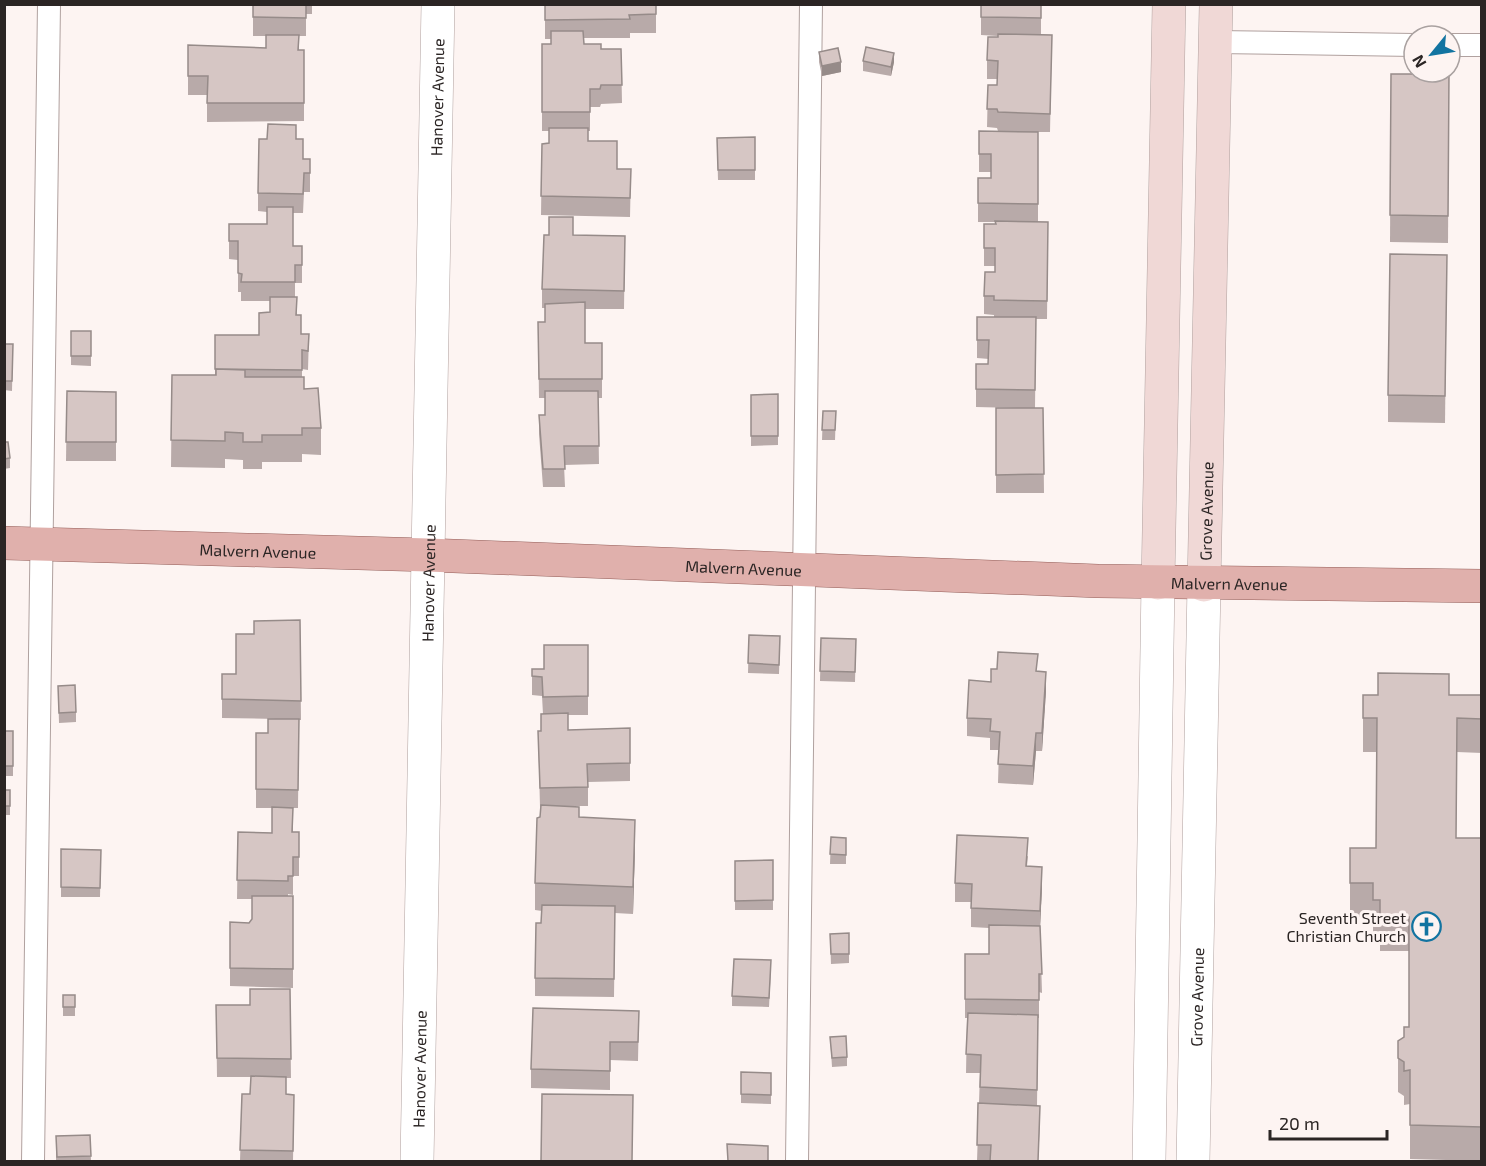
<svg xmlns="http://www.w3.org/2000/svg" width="1486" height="1166" viewBox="0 0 1486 1166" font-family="'Exo 2',sans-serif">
	<rect width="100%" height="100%" fill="#fdf4f2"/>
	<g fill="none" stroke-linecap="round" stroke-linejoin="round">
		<defs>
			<g id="service">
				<path d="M1216 42 1414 45"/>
				<path d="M1450 45H1482"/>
				<path d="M33 1162 49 4"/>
				<path d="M797 1162 811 4"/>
			</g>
			<g id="minor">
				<path id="s1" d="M417 1162 438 4"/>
			</g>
			<g id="tertiary">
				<path d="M1149 1162 1158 583"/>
				<path id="s2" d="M1193 1162 1204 585"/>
			</g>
			<g id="secondary">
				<path d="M1158 583 1169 4"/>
				<path id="s3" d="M1204 585 1216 4"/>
			</g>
			<g id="primary">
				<path id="s4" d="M4 543 428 555 1098 581 1482 586"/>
			</g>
		</defs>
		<use href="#service" stroke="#b0a19f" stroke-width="24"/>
		<use href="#minor" stroke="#b0a19f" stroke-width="34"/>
		<use href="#tertiary" stroke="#b0a19f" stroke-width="34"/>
		<use href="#secondary" stroke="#b0a19f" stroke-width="34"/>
		<use href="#primary" stroke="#945e59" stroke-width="34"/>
		<use href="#service" stroke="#fff" stroke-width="22"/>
		<use href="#minor" stroke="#fff" stroke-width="33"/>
		<use href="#tertiary" stroke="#fff" stroke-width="33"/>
		<use href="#secondary" stroke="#f0d8d6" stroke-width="33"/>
		<use href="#primary" stroke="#e0b0ac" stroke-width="33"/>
	</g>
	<g fill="#b8aaa9">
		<path d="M253 4H312V14H306V36H299V50H304V121L207 122V95H188V45L266 48V36H253Z"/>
		<path d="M545 4H656V33H630V38H583L584 44 601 49H621L622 103 601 104 600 107H590V131H588V141L617 169H631L630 217 541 215 542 144 549 143V131H542V44H551V39H545Z"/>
		<path d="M981 4H1041V35H1052L1050 132H1038V222H1048L1047 319H1036L1035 408H1043L1044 493H996V408H1017L976 407V364H988L989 359 977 358V317H994V315L984 314V296L995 272V266H984V224H995V222H978V178H991V172H979V131H998L997 128 987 127 988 85H997L998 79H987V60L998 36 981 35Z"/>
		<path d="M819 52 841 72 822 76 819 62Z"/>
		<path d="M863 61 894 62 891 76 863 71Z"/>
		<path d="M1391 74H1449L1448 243 1390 242Z"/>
		<path d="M755 137V180H718L717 138Z"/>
		<path d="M296 139 303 159H310V192H304L303 213H293V246H302V283H295V297L297 315 301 334H309L308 370 302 369V377L304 389 321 428V455L302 454V462H262V469H243V460L225 459V468L171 467 172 375H215V335H259L270 312V301H241V292H238V260L229 259V224H267V212L258 211V193Z"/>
		<path d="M573 235 625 236 624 309H585V343H602V398H598L599 464 564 465 565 487H543L539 434V415H545V398H539L538 322H545V308H542V289Z"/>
		<path d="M1447 255 1445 423 1388 422V395Z"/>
		<path d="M71 331H91V366L71 365Z"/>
		<path d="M4 344H13L12 391 4 390Z"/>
		<path d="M67 391 116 392V461H66Z"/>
		<path d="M778 394V445L751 446V395Z"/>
		<path d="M823 411H836L835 440H822Z"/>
		<path d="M4 442 10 458V468L4 469Z"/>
		<path d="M300 620 301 720H299L298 808H293V832H299V876H293V895L288 894V896H293V988L230 986V922L249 923 252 919V899H237L238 832 272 833V808H256V733H268L277 719 222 718V674H236L254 634Z"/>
		<path d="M749 635 780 636 779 674 748 673Z"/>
		<path d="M821 638 856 639 855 682 820 681Z"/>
		<path d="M588 645V715H568V730L630 728V781L588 782V806H567L579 817 635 846 633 914 615 913 614 997 535 996V978L541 923 542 911 535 910V883L541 807H540L538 731H541L543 714 542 696 532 695V669H544Z"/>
		<path d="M1038 672 1046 691 1042 751H1036L1033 785 998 783 999 750H990V738L967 736V718L991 682Z"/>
		<path d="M58 686 76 712V722L59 723Z"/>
		<path d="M1363 695H1482V753L1457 752 1456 838H1482V1161L1410 1159V1104L1404 1105V1096L1398 1092V1041L1404 1037 1409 1027V951H1380V934H1373V917H1350V848H1376L1377 752H1363Z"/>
		<rect x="4" y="731" width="9" height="45"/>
		<rect x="4" y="790" width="6" height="25"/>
		<path d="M831 837 846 838V864H830Z"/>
		<path d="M61 849 101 850 100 897H61Z"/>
		<path d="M1028 856 1027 866 1042 886 1040 926 1042 993 1039 992V1018H1038L1037 1106 1040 1124 1038 1161H977L980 1073H966L967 1018H965V954H989V928L971 927V902H955V883Z"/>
		<path d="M773 860V910H735V861Z"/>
		<path d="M849 933V963L831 964 830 934Z"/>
		<path d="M771 970 769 1007 732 1006V996Z"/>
		<path d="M290 989 291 1078H286V1094L294 1095 293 1161H240L242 1094H250L251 1077H217L216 1005H250Z"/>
		<rect x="63" y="995" width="12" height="21"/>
		<path d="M639 1011 638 1061 610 1060V1090L531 1088V1069Z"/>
		<path d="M830 1037 847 1057V1066L832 1067Z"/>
		<path d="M741 1072 771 1073V1104L741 1103Z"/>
		<path d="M90 1135 91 1161H56V1136Z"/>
	</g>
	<g fill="#968b89">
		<path d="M894 53V62L891 76V67Z"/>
		<path d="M841 62V72L822 76V66Z"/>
		<path d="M1046 672V691L1042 751V733Z"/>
		<path d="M1036 733V751L1033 785V766Z"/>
		<path d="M635 820V846L633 914V887Z"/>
		<path d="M1042 867V886L1040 930V911Z"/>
	</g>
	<g fill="#d6c6c4" stroke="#968b89" stroke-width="1.5">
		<path d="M253 4H306V18L253 17Z"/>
		<path d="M545 4H656V14L629 15 630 19 545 20Z"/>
		<path d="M981 4H1041V18L981 17Z"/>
		<path d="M551 31H583L584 44H601V49H621L622 85H601L600 89H590V112H542V44H551Z"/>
		<path d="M998 34 1052 35 1050 114 998 112 997 109H987L988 85H997L998 61 987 60 988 37H998Z"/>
		<path d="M266 35H299L298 50H304V103H207L208 76H188V45L266 48Z"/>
		<path d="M866 47 894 53 891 67 863 61Z"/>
		<path d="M838 48 841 62 822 66 819 52Z"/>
		<path d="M1391 74H1449L1448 216 1390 215Z"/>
		<path d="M268 124 296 125V139H303V159H310V173H304L303 194 258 193 259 139H267Z"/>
		<path d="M549 128H588V141H617V169H631L630 198 541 196 542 144 549 143Z"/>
		<path d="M979 131 1038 132V204L978 203V178H991V154H979Z"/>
		<path d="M755 137V170H718L717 138Z"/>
		<path d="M267 207H293V246H302V265H295V282H241L242 274 238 273V241H229V224H267Z"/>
		<path d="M549 217H573V235L625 236 624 291 542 289 544 235H549Z"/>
		<path d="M995 221 1048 222 1047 301 994 300V296H984L985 272H995V248H984V224H996Z"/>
		<path d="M1390 254 1447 255 1445 396 1388 395Z"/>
		<path d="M270 297H297L296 315H301V334H309L308 351 302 350V370L215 369V335H259V313L270 312Z"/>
		<path d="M585 302V343H602V379H539L538 322H545V304Z"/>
		<path d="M977 317H1036L1035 390 976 389V364H988L989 340H977Z"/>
		<rect x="71" y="331" width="20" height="25"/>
		<path d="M4 344H13L12 381H4Z"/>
		<path d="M216 369 245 370V377H304V389L318 388 321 428H302V435H262V442H243V433L225 432V441L171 440 172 375H216Z"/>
		<path d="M67 391 116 392V442H66Z"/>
		<path d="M545 391H598L599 446H564L565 469H543L539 415H545Z"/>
		<path d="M778 394V436H751V395Z"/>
		<path d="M996 408H1043L1044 474 996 475Z"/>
		<path d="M823 411H836L835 430H822Z"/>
		<path d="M4 442H8L10 458 4 459Z"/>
		<path d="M300 620 301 701 222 699V674H236V634H254V621Z"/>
		<path d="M749 635 780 636 779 665 748 663Z"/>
		<path d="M821 638 856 639 855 672 820 671Z"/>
		<path d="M544 645H588V696L543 697 542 677 532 676V669H544Z"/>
		<path d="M998 652 1038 654 1036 671 1046 672 1042 733H1036L1033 766 998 764 1000 732 990 731 991 719 967 718 969 680 991 682V669H997Z"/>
		<path d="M1378 673 1449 674V695H1482V719L1457 718 1456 838H1482V1127L1410 1125V1070L1404 1071V1062L1398 1058V1041L1404 1037V1027H1409V917H1380V900H1373V883H1350V848H1376L1377 718H1363V695H1378Z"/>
		<path d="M75 685 76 712 59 713 58 686Z"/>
		<path d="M568 713V730L630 728V763L587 764 588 787 540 788 538 731H541V714Z"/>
		<path d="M268 719H299L298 790 256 789V733H268Z"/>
		<rect x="4" y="731" width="9" height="35"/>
		<rect x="4" y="790" width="6" height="16"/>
		<path d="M541 805 579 807V817L635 820 633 887 535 883 537 818 540 817Z"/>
		<path d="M272 807 293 808 292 832H299V857H293V876H288V881L237 880 238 832 272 833Z"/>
		<path d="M957 835 1028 838 1026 866 1042 867 1040 911 971 908 972 884 955 883Z"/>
		<path d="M831 837 846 838V855L830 854Z"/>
		<path d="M61 849 101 850 100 888 61 887Z"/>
		<path d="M773 860V900L735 901V861Z"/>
		<path d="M252 896H293V969L230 968V922L249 923 252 919Z"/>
		<path d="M542 905 615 906 614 979 535 978 536 923H541Z"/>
		<path d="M989 925 1040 926 1042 974H1039V1000L965 999V954H989Z"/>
		<path d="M849 933V954H831L830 934Z"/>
		<path d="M734 959 771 960 769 998 732 996Z"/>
		<path d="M250 989H290L291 1059 217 1058 216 1005H250Z"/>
		<rect x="63" y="995" width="12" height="12"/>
		<path d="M533 1008 639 1011 638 1042H610V1071L531 1069Z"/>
		<path d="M968 1013 1038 1015 1037 1090 980 1087 981 1055 966 1054Z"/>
		<path d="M846 1036 847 1057 832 1058 830 1037Z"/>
		<path d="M741 1072 771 1073V1095L741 1094Z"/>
		<path d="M251 1076 286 1077V1094L294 1095 293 1151 240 1150 242 1094H250Z"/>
		<path d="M542 1094 633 1095 632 1161H541Z"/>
		<path d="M978 1103 1040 1106 1038 1161H990L991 1145H977Z"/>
		<path d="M90 1135 91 1156 57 1157 56 1136Z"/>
		<path d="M727 1144 768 1146V1161H728Z"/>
	</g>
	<defs>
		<symbol id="church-ring" viewBox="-11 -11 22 22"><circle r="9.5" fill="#fdf4f2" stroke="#1274a1" stroke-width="1.5"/><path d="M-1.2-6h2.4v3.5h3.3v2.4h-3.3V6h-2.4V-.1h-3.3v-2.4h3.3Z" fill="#1274a1"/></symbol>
	</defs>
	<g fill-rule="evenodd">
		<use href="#church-ring" x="1410" y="910" width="33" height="33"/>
	</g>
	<g text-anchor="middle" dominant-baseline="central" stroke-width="6" stroke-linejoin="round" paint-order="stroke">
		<g font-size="16" fill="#2b2524" stroke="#fdf4f2">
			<text stroke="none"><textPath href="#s1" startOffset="1065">Hanover Avenue</textPath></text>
			<text stroke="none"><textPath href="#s3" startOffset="74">Grove Avenue</textPath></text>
			<text stroke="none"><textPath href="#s4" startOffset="254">Malvern Avenue</textPath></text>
			<text stroke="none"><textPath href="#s4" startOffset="740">Malvern Avenue</textPath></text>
			<text stroke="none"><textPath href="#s1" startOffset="579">Hanover Avenue</textPath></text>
			<text stroke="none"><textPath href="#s4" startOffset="1226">Malvern Avenue</textPath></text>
			<text stroke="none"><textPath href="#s2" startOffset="165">Grove Avenue</textPath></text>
			<text stroke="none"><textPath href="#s1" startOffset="93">Hanover Avenue</textPath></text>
		</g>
		<g font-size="16" fill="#2b2524" stroke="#fdf4f2" text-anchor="end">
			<text x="1406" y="917">Seventh Street<tspan x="1406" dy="18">Christian Church</tspan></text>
		</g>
	</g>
	<rect width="1486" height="1166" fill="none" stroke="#2b2524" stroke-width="12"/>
	<g transform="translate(1432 54) rotate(240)"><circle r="28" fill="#fdf4f2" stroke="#a9a1a0" stroke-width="1.5"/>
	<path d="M0-4.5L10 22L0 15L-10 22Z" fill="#1274a1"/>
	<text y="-9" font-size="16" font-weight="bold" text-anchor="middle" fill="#2b2524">N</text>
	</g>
	<path d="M1270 1130v9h117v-9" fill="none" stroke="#2b2524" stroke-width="3"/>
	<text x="1279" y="1130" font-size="18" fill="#2b2524" stroke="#fdf4f2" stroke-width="4.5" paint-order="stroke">20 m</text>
</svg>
